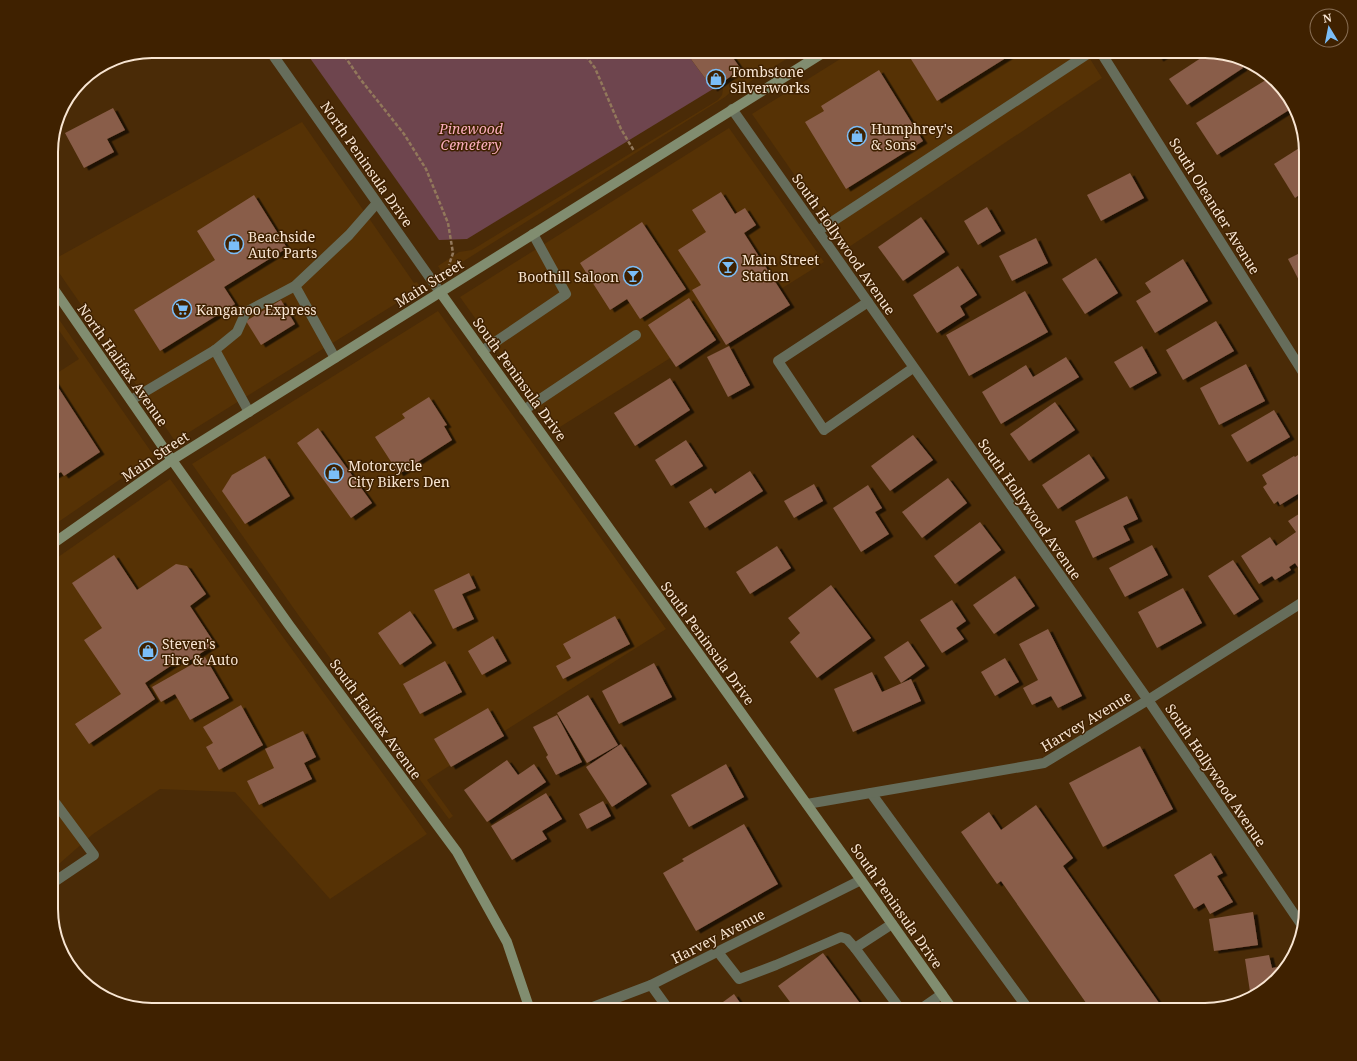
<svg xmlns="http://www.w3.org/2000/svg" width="1357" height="1061" viewBox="0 0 1357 1061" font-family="'Noto Serif',serif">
	<defs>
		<filter id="shadow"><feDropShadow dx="4.5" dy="2.5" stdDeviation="0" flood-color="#0009"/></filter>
	</defs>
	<rect width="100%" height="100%" fill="#4a2b07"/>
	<g fill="#563205">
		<path d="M699 51H799L735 91 734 89 725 97 443 274 438 266 459 252 472 250 718 100 722 95 723 89 721 82Z"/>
		<path d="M853 51H1085L1102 78 846 249 752 114Z"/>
		<path d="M302 122 414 283 417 282 421 288 175 441 51 261Z"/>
		<path d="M729 128 824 262 555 430 460 297Z"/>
		<path d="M51 308 154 456 51 527V377L79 359 51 319Z"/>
		<path d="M438 311 666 629 427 780 453 816 449 819 299 616 192 464Z"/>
		<path d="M170 479 280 633 427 834 330 899 235 792 160 789 93 834 51 871V562Z"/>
	</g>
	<path fill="#6e454e" d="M305 51H685L713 89 467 239 439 240Z"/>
	<g fill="#895d49" filter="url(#shadow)">
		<path d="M685 51H728L741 69 713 89Z"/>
		<path d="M906 51H1017L937 101Z"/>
		<path d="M1154 51H1172L1159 59Z"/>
		<path d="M1210 52 1234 56 1243 68 1187 105 1169 79Z"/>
		<path d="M879 70 923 141 846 189 805 122 824 111 821 106Z"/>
		<path d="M1269 78 1289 110 1217 155 1196 123Z"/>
		<path d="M113 108 125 130 107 139 114 152 84 168 65 133Z"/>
		<path d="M1304 145 1306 152V190L1295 198 1274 164Z"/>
		<path d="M1130 173 1144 198 1101 221 1087 195Z"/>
		<path d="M721 192 735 214 745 208 756 225 744 233 790 305 726 345 692 290 701 285 678 250 706 232 692 210Z"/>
		<path d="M254 195 287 248 224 287 235 304 160 351 134 310 215 260 197 231Z"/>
		<path d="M987 207 1001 231 978 245 964 221Z"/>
		<path d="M921 217 945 252 903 281 878 247Z"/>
		<path d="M642 222 686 289 640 319 627 299 610 310 580 263Z"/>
		<path d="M1036 238 1048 263 1012 281 999 256Z"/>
		<path d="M1306 250V294L1288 259Z"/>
		<path d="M1096 258 1118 293 1085 314 1062 279Z"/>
		<path d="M1183 259 1208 301 1155 333 1136 301 1151 292 1145 283Z"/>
		<path d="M958 266 977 295 960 306 965 315 937 333 913 295Z"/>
		<path d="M1025 291 1048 332 969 376 946 335Z"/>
		<path d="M689 298 716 340 676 367 648 325Z"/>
		<path d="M281 300 295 324 261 345 246 321Z"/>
		<path d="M1216 321 1234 351 1183 380 1166 350Z"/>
		<path d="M729 346 750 385 728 397 707 357Z"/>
		<path d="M1142 346 1157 373 1130 388 1114 362Z"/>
		<path d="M1066 357 1079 377 1001 424 982 392 1026 365 1033 377Z"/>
		<path d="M1246 364 1265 401 1219 425 1200 388Z"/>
		<path d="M670 378 690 410 635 446 614 413Z"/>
		<path d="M54 381 100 452 64 476 61 472 51 478V383Z"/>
		<path d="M429 397 447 425 444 426 452 440 399 474 375 437 405 418 402 414Z"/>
		<path d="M1055 402 1075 430 1029 461 1010 434Z"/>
		<path d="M1274 410 1290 437 1247 462 1231 435Z"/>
		<path d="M318 428 372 503 351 518 297 443Z"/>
		<path d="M913 435 933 460 890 491 871 466Z"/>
		<path d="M686 440 703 466 671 486 655 460Z"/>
		<path d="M1301 453 1306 462V489L1280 505 1278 501 1274 504 1263 487 1267 484 1262 475 1294 456 1295 457Z"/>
		<path d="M1089 454 1105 478 1058 509 1042 485Z"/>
		<path d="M265 456 290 496 245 524 222 491 232 475Z"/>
		<path d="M750 471 763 491 705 528 689 502 711 488 715 494Z"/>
		<path d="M948 478 967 503 922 538 902 512Z"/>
		<path d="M814 484 823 501 794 518 784 501Z"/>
		<path d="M868 485 882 508 875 512 889 534 861 552 833 508Z"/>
		<path d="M1127 496 1138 519 1123 526 1130 540 1093 558 1075 521Z"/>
		<path d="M1305 510 1306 570 1302 573 1295 563 1289 567 1291 570 1275 580 1272 576 1259 584 1241 556 1270 537 1276 546 1296 532 1288 521Z"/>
		<path d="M980 522 1001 550 955 584 934 556Z"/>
		<path d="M1152 545 1168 575 1125 597 1109 568Z"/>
		<path d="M777 546 791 568 750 594 736 572Z"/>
		<path d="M114 555 137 590 176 564 187 566 206 594 190 606 215 644 184 664 181 659 145 683 155 699 89 744 75 724 121 694 84 640 102 628 72 583Z"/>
		<path d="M1233 560 1259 599 1234 615 1208 576Z"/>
		<path d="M469 573 476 588 462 594 474 619 453 629 434 590Z"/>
		<path d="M1015 576 1035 606 994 634 973 605Z"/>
		<path d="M831 585 871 638 817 678 790 642 800 633 788 618Z"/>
		<path d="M1183 588 1202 623 1157 648 1138 612Z"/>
		<path d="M952 600 966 621 956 628 964 639 942 653 920 620Z"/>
		<path d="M410 611 432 643 400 665 378 633Z"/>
		<path d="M615 616 630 644 563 679 556 666 571 658 563 644Z"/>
		<path d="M1048 629 1082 696 1058 708 1051 696 1032 705 1023 688 1038 680 1019 644Z"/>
		<path d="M493 636 507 661 482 675 468 651Z"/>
		<path d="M908 641 925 666 901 683 884 657Z"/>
		<path d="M1306 653V668L1299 658Z"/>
		<path d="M205 657 229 698 190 720 175 694 161 702 152 687Z"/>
		<path d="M1005 658 1019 682 995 696 981 672Z"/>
		<path d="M445 661 462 692 420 714 403 684Z"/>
		<path d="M654 663 672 697 619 724 602 691Z"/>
		<path d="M872 672 882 692 911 679 921 701 853 732 834 689Z"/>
		<path d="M588 695 618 745 587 763 557 713Z"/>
		<path d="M241 705 263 745 219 770 206 747 213 743 203 727Z"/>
		<path d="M488 708 504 736 451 767 434 739Z"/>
		<path d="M557 715 582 762 556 775 546 757 548 755 533 727Z"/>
		<path d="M303 731 316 757 304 763 312 779 259 805 247 781 274 768 265 749Z"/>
		<path d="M621 744 647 784 612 807 586 767Z"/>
		<path d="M1140 746 1173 809 1103 847 1069 783Z"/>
		<path d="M507 760 518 775 534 764 546 782 487 822 464 790Z"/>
		<path d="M726 764 744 797 689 827 671 795Z"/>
		<path d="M546 793 562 819 542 831 547 839 512 860 491 826Z"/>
		<path d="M603 801 611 816 587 829 579 814Z"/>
		<path d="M1036 805 1073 858 1063 866 1164 1010H1091L1001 881 997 884 961 832 989 812 1001 830Z"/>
		<path d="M744 824 778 884 696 931 663 873 684 861 682 859Z"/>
		<path d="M1211 853 1223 873 1217 876 1233 902 1210 914 1204 903 1194 909 1174 875Z"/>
		<path d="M1253 912 1258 945 1214 951 1209 919Z"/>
		<path d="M823 953 865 1010H796L778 986Z"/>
		<path d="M1269 955 1272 968 1288 965 1285 970 1251 998 1245 959Z"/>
		<path d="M734 994 745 1010H712Z"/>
	</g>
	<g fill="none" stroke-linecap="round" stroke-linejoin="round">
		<g stroke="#92785b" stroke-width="2.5" stroke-dasharray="4 2" stroke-linecap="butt">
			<path d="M341 51 361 80 404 134 426 169 448 223 453 253 449 265"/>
			<path d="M582 51 595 68 621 129 634 151"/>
		</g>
		<g stroke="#666d5b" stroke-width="10">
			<path d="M818 231 1092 51"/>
			<path d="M295 286 335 358"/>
			<path d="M868 302 778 361 824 430 913 368"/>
			<path d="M215 350 249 412"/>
			<path d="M482 351 566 294 533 234"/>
			<path d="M131 400 215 350 237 332 246 312 295 286 349 235 377 203"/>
			<path d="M524 410 636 335"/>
			<path d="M871 793 1029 1010"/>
			<path d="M51 884 94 855 51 797"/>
			<path d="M855 948 892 924"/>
			<path d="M718 952 739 979 776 965 841 937 847 939 855 948 901 1010"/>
			<path d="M651 985 669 1010"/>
			<path d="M919 1010 942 994"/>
		</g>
		<g stroke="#666d5b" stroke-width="10">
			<path d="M270 51 440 292"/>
			<path d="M1100 51 1306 377"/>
			<path d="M732 109 1148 700 1303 927"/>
			<path d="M807 804 1044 763 1148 700 1306 600"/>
			<path d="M585 1010 651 985 861 880"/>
		</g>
		<g stroke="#818d70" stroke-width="10">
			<path d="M51 285 172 460 289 625 457 852 507 942 530 1010"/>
			<path d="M440 292 861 880 953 1010"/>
			<path d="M51 545 172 460 826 51"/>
		</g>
	</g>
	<defs>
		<symbol id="shop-ring" viewBox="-11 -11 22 22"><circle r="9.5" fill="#3f2100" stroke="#7bbef8" stroke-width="1.5"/><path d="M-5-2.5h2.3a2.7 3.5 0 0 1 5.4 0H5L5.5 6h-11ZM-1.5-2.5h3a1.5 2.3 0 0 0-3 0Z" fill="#7bbef8"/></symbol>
		<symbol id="bar-ring" viewBox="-11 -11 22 22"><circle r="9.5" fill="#3f2100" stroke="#7bbef8" stroke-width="1.5"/><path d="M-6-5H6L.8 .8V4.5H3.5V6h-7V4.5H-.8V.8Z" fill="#7bbef8"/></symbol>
		<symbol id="supermarket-ring" viewBox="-11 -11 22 22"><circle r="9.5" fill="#3f2100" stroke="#7bbef8" stroke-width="1.5"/><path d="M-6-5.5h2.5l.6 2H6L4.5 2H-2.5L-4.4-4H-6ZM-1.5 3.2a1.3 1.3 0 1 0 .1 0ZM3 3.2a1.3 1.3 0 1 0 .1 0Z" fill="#7bbef8"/></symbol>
	</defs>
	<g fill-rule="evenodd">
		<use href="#shop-ring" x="705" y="68" width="22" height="22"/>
		<use href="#shop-ring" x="846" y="125" width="22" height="22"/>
		<use href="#shop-ring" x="223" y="233" width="22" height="22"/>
		<use href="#bar-ring" x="717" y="256" width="22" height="22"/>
		<use href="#bar-ring" x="622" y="265" width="22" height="22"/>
		<use href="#supermarket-ring" x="171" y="298" width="22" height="22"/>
		<use href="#shop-ring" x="323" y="462" width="22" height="22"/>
		<use href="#shop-ring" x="137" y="640" width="22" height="22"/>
	</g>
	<g text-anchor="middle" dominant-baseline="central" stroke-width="3" stroke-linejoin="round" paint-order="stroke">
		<g font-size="14" fill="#f8e5d2" stroke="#3f2100" text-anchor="start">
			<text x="730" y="71">Tombstone<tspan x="730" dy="16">Silverworks</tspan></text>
			<text x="871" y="128">Humphrey's<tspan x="871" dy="16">&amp; Sons</tspan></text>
			<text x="248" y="236">Beachside<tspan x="248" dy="16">Auto Parts</tspan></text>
			<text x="742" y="259">Main Street<tspan x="742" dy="16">Station</tspan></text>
			<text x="619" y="276" text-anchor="end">Boothill Saloon</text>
			<text x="196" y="309">Kangaroo Express</text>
			<text x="348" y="465">Motorcycle<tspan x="348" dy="16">City Bikers Den</tspan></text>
			<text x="162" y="643">Steven's<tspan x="162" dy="16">Tire &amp; Auto</tspan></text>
		</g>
		<g font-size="14" font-style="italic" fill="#faadbd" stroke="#3f2100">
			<text x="471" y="128">Pinewood<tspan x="471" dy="16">Cemetery</tspan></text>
		</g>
		<g font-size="14" fill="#f8e5d2" stroke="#3f2100">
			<text transform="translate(367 164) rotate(55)">North Peninsula Drive</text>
			<text transform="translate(1215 206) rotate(58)">South Oleander Avenue</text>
			<text transform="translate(844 244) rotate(55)">South Hollywood Avenue</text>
			<text transform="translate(429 283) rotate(-32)">Main Street</text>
			<text transform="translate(123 365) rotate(55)">North Halifax Avenue</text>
			<text transform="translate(520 379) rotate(54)">South Peninsula Drive</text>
			<text transform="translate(155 456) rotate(-34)">Main Street</text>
			<text transform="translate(1030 509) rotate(55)">South Hollywood Avenue</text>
			<text transform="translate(708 643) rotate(54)">South Peninsula Drive</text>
			<text transform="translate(376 719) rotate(54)">South Halifax Avenue</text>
			<text transform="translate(1086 721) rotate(-31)">Harvey Avenue</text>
			<text transform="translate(1216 775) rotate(56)">South Hollywood Avenue</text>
			<text transform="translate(897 906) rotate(55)">South Peninsula Drive</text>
			<text transform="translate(718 936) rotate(-27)">Harvey Avenue</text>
		</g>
	</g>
	<path d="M0 0H1357V1061H0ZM152 58H1205A94 94 0 0 1 1299 152V909A94 94 0 0 1 1205 1003H152A94 94 0 0 1 58 909V152A94 94 0 0 1 152 58Z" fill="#3f2100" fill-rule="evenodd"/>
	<path fill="none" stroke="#f8e5d2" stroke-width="2" d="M152 58H1205A94 94 0 0 1 1299 152V909A94 94 0 0 1 1205 1003H152A94 94 0 0 1 58 909V152A94 94 0 0 1 152 58Z"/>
	<g transform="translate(1329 28) rotate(350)"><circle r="19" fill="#3f2100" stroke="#896f54"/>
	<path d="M0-3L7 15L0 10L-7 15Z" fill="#7bbef8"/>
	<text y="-6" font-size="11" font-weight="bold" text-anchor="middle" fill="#f8e5d2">N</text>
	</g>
</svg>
